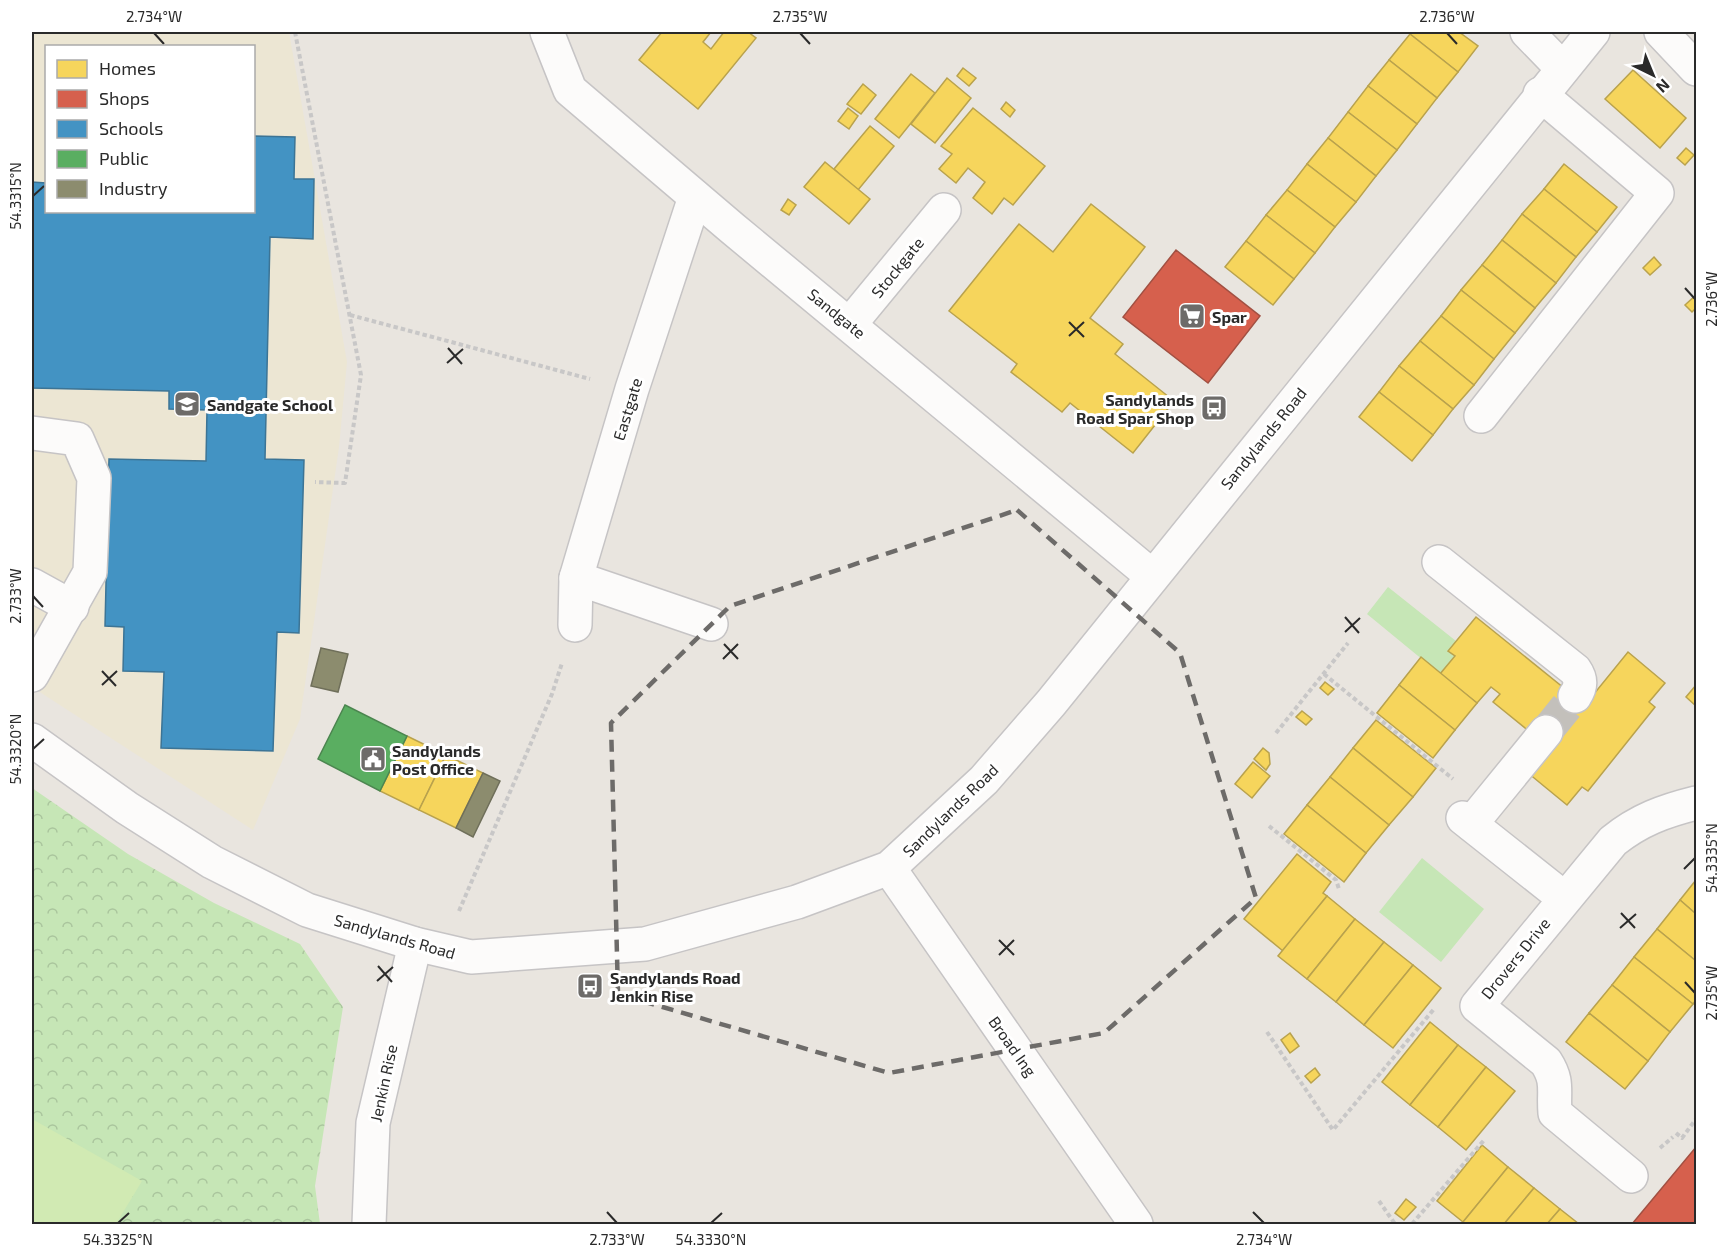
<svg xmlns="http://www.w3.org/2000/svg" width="1728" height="1256" viewBox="0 0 1728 1256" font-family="'Exo 2',sans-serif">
	<defs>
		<pattern id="park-crowns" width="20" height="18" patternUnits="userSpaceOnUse" patternTransform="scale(1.5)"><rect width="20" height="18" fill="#c6e6b6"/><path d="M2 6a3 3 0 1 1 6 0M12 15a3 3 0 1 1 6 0" fill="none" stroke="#aac59d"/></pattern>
	</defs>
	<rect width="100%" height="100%" fill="#e9e5df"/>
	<path fill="#ece6d3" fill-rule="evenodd" d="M32 32H289L347 362 339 447 300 719 253 830 32 687ZM46 46H254V212H46Z"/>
	<g fill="#c6e6b6">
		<path d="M1388 587 1456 641 1448 651 1455 656 1440 674 1367 614Z"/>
		<path d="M1422 858 1484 909 1441 962 1379 912Z"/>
	</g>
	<path fill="url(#park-crowns)" d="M32 788 128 854 214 903 300 944 343 1007 315 1186 320 1224H32Z"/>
	<path fill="#d1eab3" d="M32 1119 142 1181 116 1224H32Z"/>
	<g fill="#f6d55c" stroke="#b9a24d" stroke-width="1.5">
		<path d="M662 32H711L703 42 711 49 724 32H748L756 38 698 109 639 60Z"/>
		<path d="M1412 32H1459L1478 46 1458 72 1410 34Z"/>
		<path d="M1410 34 1458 72 1437 98 1389 60Z"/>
		<path d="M1389 60 1437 98 1417 124 1368 86Z"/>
		<path d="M963 68 976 78 969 86 957 76Z"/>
		<path d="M1633 70 1686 118 1660 148 1605 99Z"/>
		<path d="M911 74 935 93 899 138 875 119Z"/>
		<path d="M947 78 971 98 935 143 911 124Z"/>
		<path d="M863 84 876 95 861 114 847 104Z"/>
		<path d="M1368 86 1417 124 1397 150 1348 112Z"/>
		<path d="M1006 102 1015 110 1010 117 1001 109Z"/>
		<path d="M848 108 858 116 849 129 838 121Z"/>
		<path d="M973 108 1045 166 1013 205 1004 198 992 214 973 198 985 182 968 168 956 183 939 169 952 154 941 146Z"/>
		<path d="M1348 112 1397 150 1376 176 1328 138Z"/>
		<path d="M870 126 894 146 858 190 834 169Z"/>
		<path d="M1328 138 1376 176 1356 202 1307 164Z"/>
		<path d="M1686 148 1694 155 1685 165 1677 158Z"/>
		<path d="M825 162 870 199 849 224 804 187Z"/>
		<path d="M1307 164 1356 202 1335 227 1287 190Z"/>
		<path d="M1564 164 1617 207 1597 232 1544 189Z"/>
		<path d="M1544 189 1597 232 1576 257 1522 214Z"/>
		<path d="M1287 190 1335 227 1315 253 1266 215Z"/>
		<path d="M788 199 796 205 789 215 781 210Z"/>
		<path d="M1091 204 1145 247 1090 318 1123 344 1115 354 1174 401 1133 453 1070 403 1062 412 1011 372 1017 364 949 311 1019 224 1053 252Z"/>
		<path d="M1522 214 1576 257 1556 283 1502 240Z"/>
		<path d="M1266 215 1315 253 1294 279 1246 241Z"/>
		<path d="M1502 240 1556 283 1535 308 1482 265Z"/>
		<path d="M1246 241 1294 279 1273 305 1225 267Z"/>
		<path d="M1654 257 1661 265 1650 275 1643 268Z"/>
		<path d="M1482 265 1535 308 1515 333 1461 290Z"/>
		<path d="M1461 290 1515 333 1494 359 1441 316Z"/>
		<path d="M1696 295V308L1692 312 1685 305Z"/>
		<path d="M1441 316 1494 359 1474 385 1420 341Z"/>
		<path d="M1420 341 1474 385 1453 409 1399 366Z"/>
		<path d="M1399 366 1453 409 1433 435 1379 392Z"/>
		<path d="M1379 392 1433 435 1412 461 1359 417Z"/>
		<path d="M1476 617 1585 705 1628 652 1665 683 1649 702 1655 707 1588 791 1582 787 1567 805 1528 773 1530 732 1493 702 1500 694 1491 687 1477 703 1440 674 1455 656 1448 651Z"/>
		<path d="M1421 657 1477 703 1455 730 1399 685Z"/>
		<path d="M1325 682 1334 689 1328 695 1320 688Z"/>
		<path d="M1399 685 1455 730 1433 758 1377 713Z"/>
		<path d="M1696 685V706L1686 697Z"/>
		<path d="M1302 711 1312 719 1306 725 1296 717Z"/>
		<path d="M1376 720 1436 768 1413 797 1353 748Z"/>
		<path d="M407 736 446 755 419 810 380 791Z"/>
		<path d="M1263 748 1269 753 1270 764 1266 770 1254 759Z"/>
		<path d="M1353 748 1413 797 1389 825 1330 777Z"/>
		<path d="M446 755 483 773 456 828 419 810Z"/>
		<path d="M1253 762 1270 776 1252 798 1235 784Z"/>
		<path d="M1330 777 1389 825 1366 853 1307 805Z"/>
		<path d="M1307 805 1366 853 1344 882 1284 834Z"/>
		<path d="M1297 854 1331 882 1323 893 1327 896 1283 951 1244 919Z"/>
		<path d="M1696 880V914L1680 900Z"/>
		<path d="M1327 896 1355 919 1307 979 1278 956Z"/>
		<path d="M1680 900 1696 914V961L1657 929Z"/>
		<path d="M1355 919 1384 942 1336 1002 1307 979Z"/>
		<path d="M1657 929 1696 961V1000L1693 1004 1634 957Z"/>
		<path d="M1384 942 1413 965 1364 1025 1336 1002Z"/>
		<path d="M1634 957 1693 1004 1670 1032 1612 985Z"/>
		<path d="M1413 965 1441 988 1393 1048 1364 1025Z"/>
		<path d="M1612 985 1670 1032 1648 1061 1589 1013Z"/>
		<path d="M1589 1013 1648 1061 1625 1089 1566 1042Z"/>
		<path d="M1430 1022 1458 1045 1410 1105 1382 1082Z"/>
		<path d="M1290 1033 1299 1046 1290 1053 1281 1040Z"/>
		<path d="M1458 1045 1486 1067 1438 1127 1410 1105Z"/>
		<path d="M1486 1067 1515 1091 1466 1150 1438 1127Z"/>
		<path d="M1315 1068 1320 1075 1311 1083 1305 1076Z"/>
		<path d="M1482 1145 1508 1167 1463 1222 1437 1201Z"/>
		<path d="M1508 1167 1534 1188 1504 1224H1466L1463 1222Z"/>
		<path d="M1534 1188 1560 1209 1547 1224H1504Z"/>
		<path d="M1406 1199 1416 1207 1404 1220 1395 1213Z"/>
		<path d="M1560 1209 1579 1224H1547Z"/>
	</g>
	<g fill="#d6604d" stroke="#a25042" stroke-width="1.5">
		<path d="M1176 250 1260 316 1208 383 1123 317Z"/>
		<path d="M1696 1147V1224H1632Z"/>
	</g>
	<path fill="#4393c3" stroke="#3c7495" stroke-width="1.5" d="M254 136 295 137 294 179H314L313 239 270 237 265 459 304 460 299 633 277 632 273 751 161 748 164 672 123 671 124 627 105 626 109 459 206 461 207 410 169 409V391L32 388V182L46 183V212H254Z"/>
	<path fill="#5aae61" stroke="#4c8650" stroke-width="1.5" d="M345 705 407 736 380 791 318 759Z"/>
	<g fill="#8c8c6e" stroke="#6f6f5a" stroke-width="1.5">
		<path d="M321 648 348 654 338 692 311 686Z"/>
		<path d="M483 773 500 781 473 837 456 828Z"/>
	</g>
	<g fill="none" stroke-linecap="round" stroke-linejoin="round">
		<path stroke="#c3c0bb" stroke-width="33" stroke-dasharray="33 16" stroke-linecap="butt" d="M1546 732 1575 696"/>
		<defs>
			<g id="minor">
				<path d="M547 32 570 90 732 228 1152 576"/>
				<path d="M1527 32 1561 67"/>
				<path d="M1661 32 1696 69"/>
				<path d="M850 324 944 210"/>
				<path d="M1481 416 1657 193 1540 94"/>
				<path d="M32 433 77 439 94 478 90 572 32 675"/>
				<path d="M1439 562 1575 670C1582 680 1581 687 1575 696"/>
				<path d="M576 578 711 624"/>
				<path d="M32 585 72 607"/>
				<path d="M575 625 576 578 632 389 695 197"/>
				<path d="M32 740 127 808 212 862 307 910 415 944 471 957 645 944 797 902 889 868 984 780 1051 703 1593 32"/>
				<path d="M1463 818 1564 898"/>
				<path d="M1471 824 1546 732"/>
				<path d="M889 868 1136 1224"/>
				<path d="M1631 1176 1555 1113C1553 1091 1559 1082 1546 1062L1477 1006 1613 841C1639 820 1664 811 1696 803"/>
				<path d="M369 1224 373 1123 415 944"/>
			</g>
		</defs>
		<use href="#minor" stroke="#c6c4c5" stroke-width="36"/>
		<g stroke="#c8c7c7" stroke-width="4" stroke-dasharray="4.5 3" stroke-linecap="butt">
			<path d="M295 32 361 375 345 483 315 482"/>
			<path d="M350 315 590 379"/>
			<path d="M1324 674 1453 779"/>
			<path d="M1276 733 1348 643"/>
			<path d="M1269 826 1336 880 1339 889"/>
			<path d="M459 911 552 694 562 663"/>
			<path d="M1267 1032 1333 1130 1434 1009"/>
			<path d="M1676 1133 1682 1138 1696 1119"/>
			<path d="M1660 1148 1673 1137"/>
			<path d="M1379 1201 1395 1224"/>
			<path d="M1412 1224 1485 1139"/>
		</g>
		<use href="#minor" stroke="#fcfbfa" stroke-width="33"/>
	</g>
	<path fill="none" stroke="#6d6b69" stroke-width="4.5" stroke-dasharray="12 8" stroke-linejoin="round" d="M1017 510 1180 653 1256 898 1104 1033 889 1073 618 994 611 723 730 606Z"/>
	<path fill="none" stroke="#2a2a2a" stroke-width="2" d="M154 33 164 44M800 33 810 44M1447 33 1457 44M33 196 44 186M1685 288 1695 299M1069 322 1084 337M1069 336 1084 322M448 348 462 364M447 363 463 349M33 596 43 607M1345 617 1359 633M1345 632 1360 618M724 644 738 659M723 659 738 644M102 671 116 686M102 685 117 671M33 749 44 739M1684 869 1695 858M1621 913 1635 928M1620 928 1636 914M999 940 1014 955M999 955 1014 940M378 966 392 982M377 981 393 967M1685 982 1695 993M607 1212 617 1223M1253 1212 1264 1223M118 1223 129 1213M711 1223 722 1213"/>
	<defs>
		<symbol id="supermarket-square" viewBox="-11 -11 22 22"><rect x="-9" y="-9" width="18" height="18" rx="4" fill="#6d6b69" stroke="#fff"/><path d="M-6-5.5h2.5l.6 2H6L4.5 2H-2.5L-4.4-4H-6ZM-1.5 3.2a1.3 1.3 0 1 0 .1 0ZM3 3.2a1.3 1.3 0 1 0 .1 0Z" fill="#fff"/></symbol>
		<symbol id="school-square" viewBox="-11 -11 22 22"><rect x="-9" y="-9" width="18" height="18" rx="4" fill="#6d6b69" stroke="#fff"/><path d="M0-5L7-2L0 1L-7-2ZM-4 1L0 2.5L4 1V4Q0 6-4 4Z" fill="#fff"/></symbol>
		<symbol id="bus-square" viewBox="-11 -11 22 22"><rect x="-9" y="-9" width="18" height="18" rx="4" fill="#6d6b69" stroke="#fff"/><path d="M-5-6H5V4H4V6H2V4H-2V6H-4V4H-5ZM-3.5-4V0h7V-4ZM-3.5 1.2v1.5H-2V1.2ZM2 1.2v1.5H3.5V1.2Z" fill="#fff"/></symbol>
		<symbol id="civic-square" viewBox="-11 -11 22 22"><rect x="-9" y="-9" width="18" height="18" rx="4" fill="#6d6b69" stroke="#fff"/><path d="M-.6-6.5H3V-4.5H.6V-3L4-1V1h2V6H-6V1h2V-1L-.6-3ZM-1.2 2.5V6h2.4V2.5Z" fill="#fff"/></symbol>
	</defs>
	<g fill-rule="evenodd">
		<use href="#supermarket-square" x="1177" y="301" width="30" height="30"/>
		<use href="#school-square" x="172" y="389" width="30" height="30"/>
		<use href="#bus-square" x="1199" y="393" width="30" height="30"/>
		<use href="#civic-square" x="358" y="744" width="30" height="30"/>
		<use href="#bus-square" x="575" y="971" width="30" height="30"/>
	</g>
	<g text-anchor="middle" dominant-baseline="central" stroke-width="6" stroke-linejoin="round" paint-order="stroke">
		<g font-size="16" fill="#2a2a2a" stroke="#fff">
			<text transform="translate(897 267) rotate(-51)">Stockgate</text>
			<text transform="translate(837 313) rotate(39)">Sandgate</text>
			<text transform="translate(627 409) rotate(-73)">Eastgate</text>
			<text transform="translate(1263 438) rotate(-51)">Sandylands Road</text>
			<text transform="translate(950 810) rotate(-44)">Sandylands Road</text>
			<text transform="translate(395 936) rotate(16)">Sandylands Road</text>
			<text transform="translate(1515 958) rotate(-51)">Drovers Drive</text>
			<text transform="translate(1013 1046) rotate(55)">Broad Ing</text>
			<text transform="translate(383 1083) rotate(-78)">Jenkin Rise</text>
		</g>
		<g font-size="16" font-weight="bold" fill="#2a2a2a" stroke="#fff" text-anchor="start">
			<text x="1212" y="316">Spar</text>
			<text x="1194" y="399" text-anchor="end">Sandylands<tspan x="1194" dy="18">Road Spar Shop</tspan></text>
			<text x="207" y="404">Sandgate School</text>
			<text x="392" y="750">Sandylands<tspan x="392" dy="18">Post Office</tspan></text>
			<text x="610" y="977">Sandylands Road<tspan x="610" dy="18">Jenkin Rise</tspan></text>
		</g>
	</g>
	<rect width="1728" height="1256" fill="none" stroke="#ffffff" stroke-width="66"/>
	<rect x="45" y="45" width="210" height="168" fill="#ffffff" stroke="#aaaaaa" stroke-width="1.5"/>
	<rect x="57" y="60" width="30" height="18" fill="#f6d55c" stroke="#aaaaaa" stroke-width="1.5"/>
	<text x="99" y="75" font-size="18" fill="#2a2a2a">Homes</text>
	<rect x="57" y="90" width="30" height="18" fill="#d6604d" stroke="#aaaaaa" stroke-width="1.5"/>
	<text x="99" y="105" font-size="18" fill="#2a2a2a">Shops</text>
	<rect x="57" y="120" width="30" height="18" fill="#4393c3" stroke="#aaaaaa" stroke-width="1.5"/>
	<text x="99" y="135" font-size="18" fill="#2a2a2a">Schools</text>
	<rect x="57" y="150" width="30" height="18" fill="#5aae61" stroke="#aaaaaa" stroke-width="1.5"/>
	<text x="99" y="165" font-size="18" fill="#2a2a2a">Public</text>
	<rect x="57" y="180" width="30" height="18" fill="#8c8c6e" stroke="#aaaaaa" stroke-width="1.5"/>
	<text x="99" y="195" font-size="18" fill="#2a2a2a">Industry</text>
	<g transform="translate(1653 75) rotate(137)" stroke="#ffffff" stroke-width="4.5" paint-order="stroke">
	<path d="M0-4.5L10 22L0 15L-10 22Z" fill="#2a2a2a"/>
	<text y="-9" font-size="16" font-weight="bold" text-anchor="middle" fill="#2a2a2a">N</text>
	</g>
	<rect x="33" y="33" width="1662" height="1190" fill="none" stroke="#2a2a2a" stroke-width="2"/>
	<g font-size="15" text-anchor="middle" fill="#2a2a2a">
		<text x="154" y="22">2.734°W</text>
		<text x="800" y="22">2.735°W</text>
		<text x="1447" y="22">2.736°W</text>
		<text transform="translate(16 196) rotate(-90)" y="5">54.3315°N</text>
		<text transform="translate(1712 299) rotate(-90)" y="5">2.736°W</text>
		<text transform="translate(16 596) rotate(-90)" y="5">2.733°W</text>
		<text transform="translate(16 749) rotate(-90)" y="5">54.3320°N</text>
		<text transform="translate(1712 858) rotate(-90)" y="5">54.3335°N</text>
		<text transform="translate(1712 993) rotate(-90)" y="5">2.735°W</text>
		<text x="118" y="1245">54.3325°N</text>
		<text x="617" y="1245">2.733°W</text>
		<text x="711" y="1245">54.3330°N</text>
		<text x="1264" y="1245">2.734°W</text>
	</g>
</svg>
